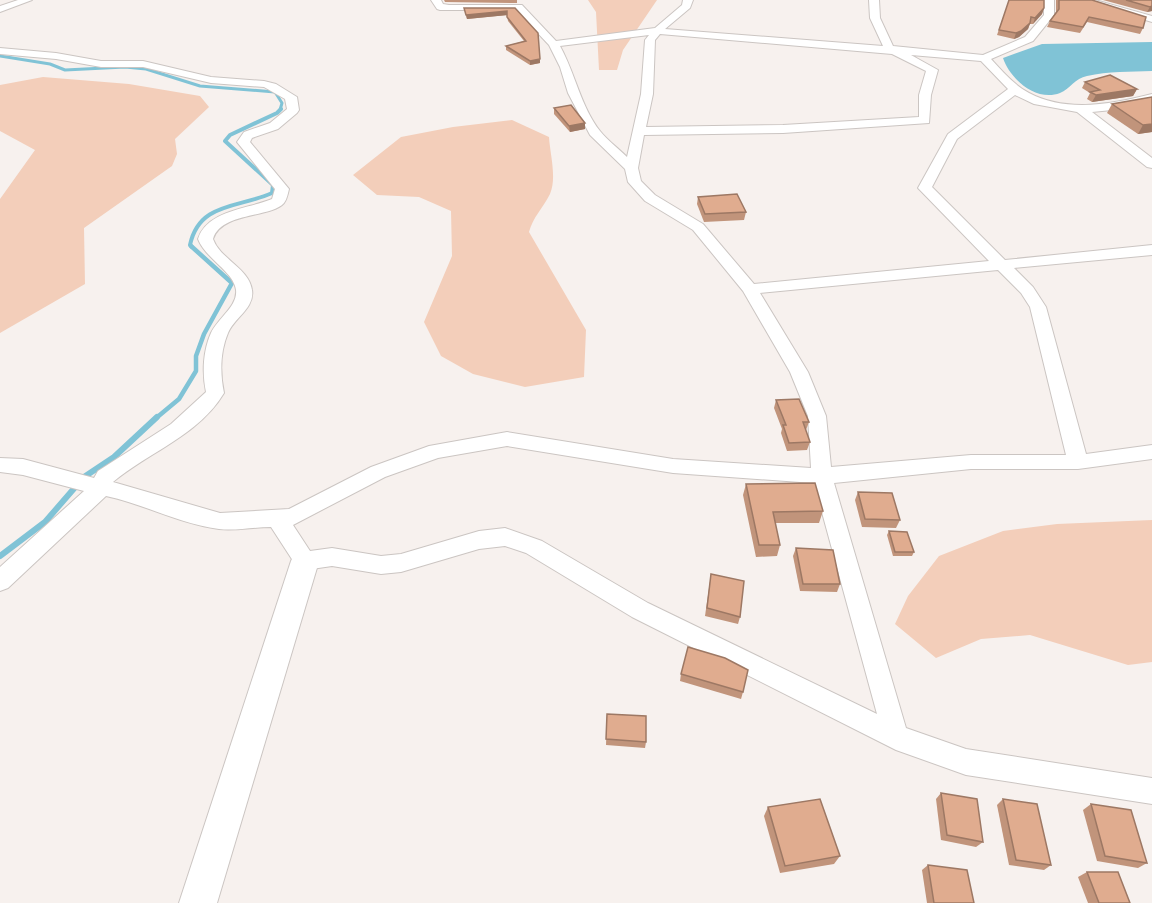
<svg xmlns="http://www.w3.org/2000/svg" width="1152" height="903" viewBox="0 0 1152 903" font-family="'Fira Sans Condensed',sans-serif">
	<rect width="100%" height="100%" fill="#f7f1ee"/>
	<g fill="#f3ceba">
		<path d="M588 0H657L623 50 617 70H599L596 12Z"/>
		<path d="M43 77 129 84 200 96 209 107 175 139 177 154 172 166 84 228 85 284 0 333V199L35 150 0 131V85Z"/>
		<path d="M512 120 549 137C550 154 557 178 550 194 543 208 533 217 529 232L586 330 584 377 525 387 473 374 441 356 424 322 452 256 451 211 419 197 377 195 353 175 401 137 453 127Z"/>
		<path d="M1152 520V662L1128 665 1030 635 981 639 936 658 895 624 908 596 939 556 1003 531 1057 524Z"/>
	</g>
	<path fill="#80c3d6" d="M1152 42V71C1131 72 1108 71 1087 76 1075 78 1070 89 1060 93 1036 102 1010 79 1003 58L1042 44Z"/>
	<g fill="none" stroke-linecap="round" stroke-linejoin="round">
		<path stroke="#80c3d6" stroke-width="3" d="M0 56 50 64 65 70 125 67 146 69 200 86 275 92 282 103 280 110"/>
		<path stroke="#80c3d6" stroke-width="4" d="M192 247 190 245C199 202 239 208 272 193L273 185 225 141 230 135 277 113 281 109"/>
		<path stroke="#80c3d6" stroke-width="4.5" d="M155 419 179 399 196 371V356L204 334 232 283 191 246"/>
		<path stroke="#80c3d6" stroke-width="6" d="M0 556 45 522 84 477 114 457 157 417"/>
		<defs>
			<g id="minor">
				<path d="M18 0H32L0 12V6Z"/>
				<path d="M431 0H441L443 4 449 5H522L556 41 655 28 682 5 683 0H693L690 8 665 29 883 46 870 18 869 0H879L880 18 893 46 983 55 1025 37 1044 15V0H1054V15L1033 41 991 59C1002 71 1014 85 1029 93 1066 113 1113 104 1152 94V102L1122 109 1092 112 1152 158V168L1147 167 1077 112 1034 104 1015 95 957 139 932 187 1005 260 1152 245V255L1014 268 1033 287 1046 307 1086 454 1152 445V459L1078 469H971L834 483 906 728 966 749 1152 778V804L966 775 896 750 632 617 526 553 505 546 479 549 401 572 381 574 332 566 305 570 297 567 271 527C254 527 235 531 219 529 180 524 144 504 106 496L8 588 0 591V567L84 491 23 475 0 472V458L23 459 94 478 98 471 171 424 206 392C202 373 203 351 211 333 218 318 238 306 236 290 234 272 205 258 198 239 207 210 249 209 272 199L275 189 237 142 244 132 270 123 287 109 285 99 264 87 211 83 143 67H101L56 59 0 54V48L56 53 101 61H143L211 77 264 81 276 84 297 97 299 110 297 113 278 129 252 138 250 142 289 189C288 193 287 199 284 203 271 218 221 212 213 239 220 259 249 268 252 290 255 308 234 318 228 333 220 352 220 374 224 393 199 435 149 452 113 482L220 513 289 509 371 467 429 446 507 432 673 459 811 468 808 416 790 372 743 291 693 230 645 201 628 182 625 169 590 135 568 93 560 67 549 45 516 10H440L437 9ZM660 34 892 54 926 71 919 95V117L783 125 646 127 653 94 655 40ZM649 35 645 40 641 94 627 157C618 148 607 140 600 131 581 107 575 73 560 46ZM911 55 981 61 1008 89 948 134 918 188 989 261 754 284 703 224 655 195 641 181 638 168 644 135 783 133 929 123 931 95 938 70ZM998 270 1021 293 1030 307 1066 455H971L831 467 826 416 808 372 760 293ZM507 446 673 473 814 483 877 714 648 603 542 541 505 528 479 531 401 554 381 556 332 548 310 551 293 525 385 477 438 458Z"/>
				<path d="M1079 0H1095L1152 16V22Z"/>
			</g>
			<path id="tertiary" d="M305 549 315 553 319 561 217 903H179L291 561 295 553Z"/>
		</defs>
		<use href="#minor" stroke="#cbc5c2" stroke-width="2"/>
		<use href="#tertiary" stroke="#cbc5c2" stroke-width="2"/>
		<use href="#minor" fill="#fff" fill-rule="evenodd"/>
		<use href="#tertiary" fill="#fff" fill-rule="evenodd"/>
	</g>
	<g fill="#c1947b">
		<path d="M444 0H517V3L445 2Z"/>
		<path d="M1009 0 1044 8 1042 14 1033 24H1030L1028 29 1019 37 1014 39 997 35Z"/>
		<path d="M1056 0H1092L1143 28 1140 34 1087 22 1080 33 1047 27 1050 21 1056 12Z"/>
		<path d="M1103 0H1152V11L1147 12Z"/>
		<path d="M464 8H515L540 63 530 65 506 50V46L524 41 508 21 507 15 467 19Z"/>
		<path d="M1085 82 1137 89 1133 96 1092 102 1087 99 1090 93 1082 88Z"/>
		<path d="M1152 97V132L1138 134 1107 113 1112 104Z"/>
		<path d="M554 108 585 129 570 132 554 114Z"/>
		<path d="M698 197 746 212 744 220 704 222 697 204Z"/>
		<path d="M776 400 809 422 806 430H805L810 442 807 450 787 451 781 433 782 429 774 408Z"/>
		<path d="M746 484 823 511 819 523H775L780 545 777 556 756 557 743 495Z"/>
		<path d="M858 492 900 520 896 528 862 527 855 500Z"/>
		<path d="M889 531 914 552 912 556H893L887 535Z"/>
		<path d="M796 548 840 584 837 592 800 591 793 556Z"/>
		<path d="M711 574 740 617 738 624 705 616Z"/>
		<path d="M681 674 743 692 741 699 680 681Z"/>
		<path d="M607 714 646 742 645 748 606 745Z"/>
		<path d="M941 793 983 842 976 847 941 840 936 799Z"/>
		<path d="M1003 799 1051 865 1044 870 1009 865 997 805Z"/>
		<path d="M1091 804 1147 863 1138 868 1097 861 1083 810Z"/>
		<path d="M768 807 840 856 834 864 780 873 764 816Z"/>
		<path d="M928 865 974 903H927L922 870Z"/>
		<path d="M1087 872 1130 903H1088L1078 877Z"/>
	</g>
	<g fill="#9d7864">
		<path d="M1152 6V11L1147 12 1150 7Z"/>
		<path d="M1044 8 1042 14 1033 24 1035 18Z"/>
		<path d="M507 11 508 15 467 19 466 15Z"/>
		<path d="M1030 23 1028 29 1019 37 1014 39 1016 33Z"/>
		<path d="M540 59V63L530 65V61Z"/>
		<path d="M1137 89 1133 96 1092 102 1096 95Z"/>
		<path d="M585 123V129L570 132 569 126Z"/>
		<path d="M1152 124V132L1138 134 1143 125Z"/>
	</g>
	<g fill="#e0ac8f" stroke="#9d7864" stroke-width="1.5">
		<path d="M1009 0H1044V8L1035 18 1031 17 1030 23 1021 31 1016 33 999 30Z"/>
		<path d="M1059 0H1092L1146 17 1143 28 1089 17 1083 27 1050 21 1059 9Z"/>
		<path d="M1126 0H1152V6L1150 7Z"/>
		<path d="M464 8H515L538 33 540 59 530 61 506 46 526 41 507 17V11L466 15Z"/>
		<path d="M1110 75 1137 89 1096 95 1090 92 1100 90 1085 82Z"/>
		<path d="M1152 97V124L1143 125 1112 104Z"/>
		<path d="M571 105 585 123 569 126 554 108Z"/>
		<path d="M737 194 746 212 705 214 698 197Z"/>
		<path d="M799 399 809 422H803L810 442 789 443 783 425H786L776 400Z"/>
		<path d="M815 483 823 511 773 512 780 545H759L746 484Z"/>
		<path d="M858 492 892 493 900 520 865 519Z"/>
		<path d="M889 531 907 532 914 552H895Z"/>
		<path d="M796 548 833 550 840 584H803Z"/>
		<path d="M711 574 744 581 740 617 707 608Z"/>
		<path d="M688 647 725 658 748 670 743 692 681 674Z"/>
		<path d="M607 714 646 716V742L606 739Z"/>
		<path d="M941 793 977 799 983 842 947 835Z"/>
		<path d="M820 799 840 856 785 866 768 807Z"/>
		<path d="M1003 799 1037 804 1051 865 1016 860Z"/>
		<path d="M1091 804 1131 810 1147 863 1105 856Z"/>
		<path d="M928 865 967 870 974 903H934Z"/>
		<path d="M1087 872H1118L1130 903H1099Z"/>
	</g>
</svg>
